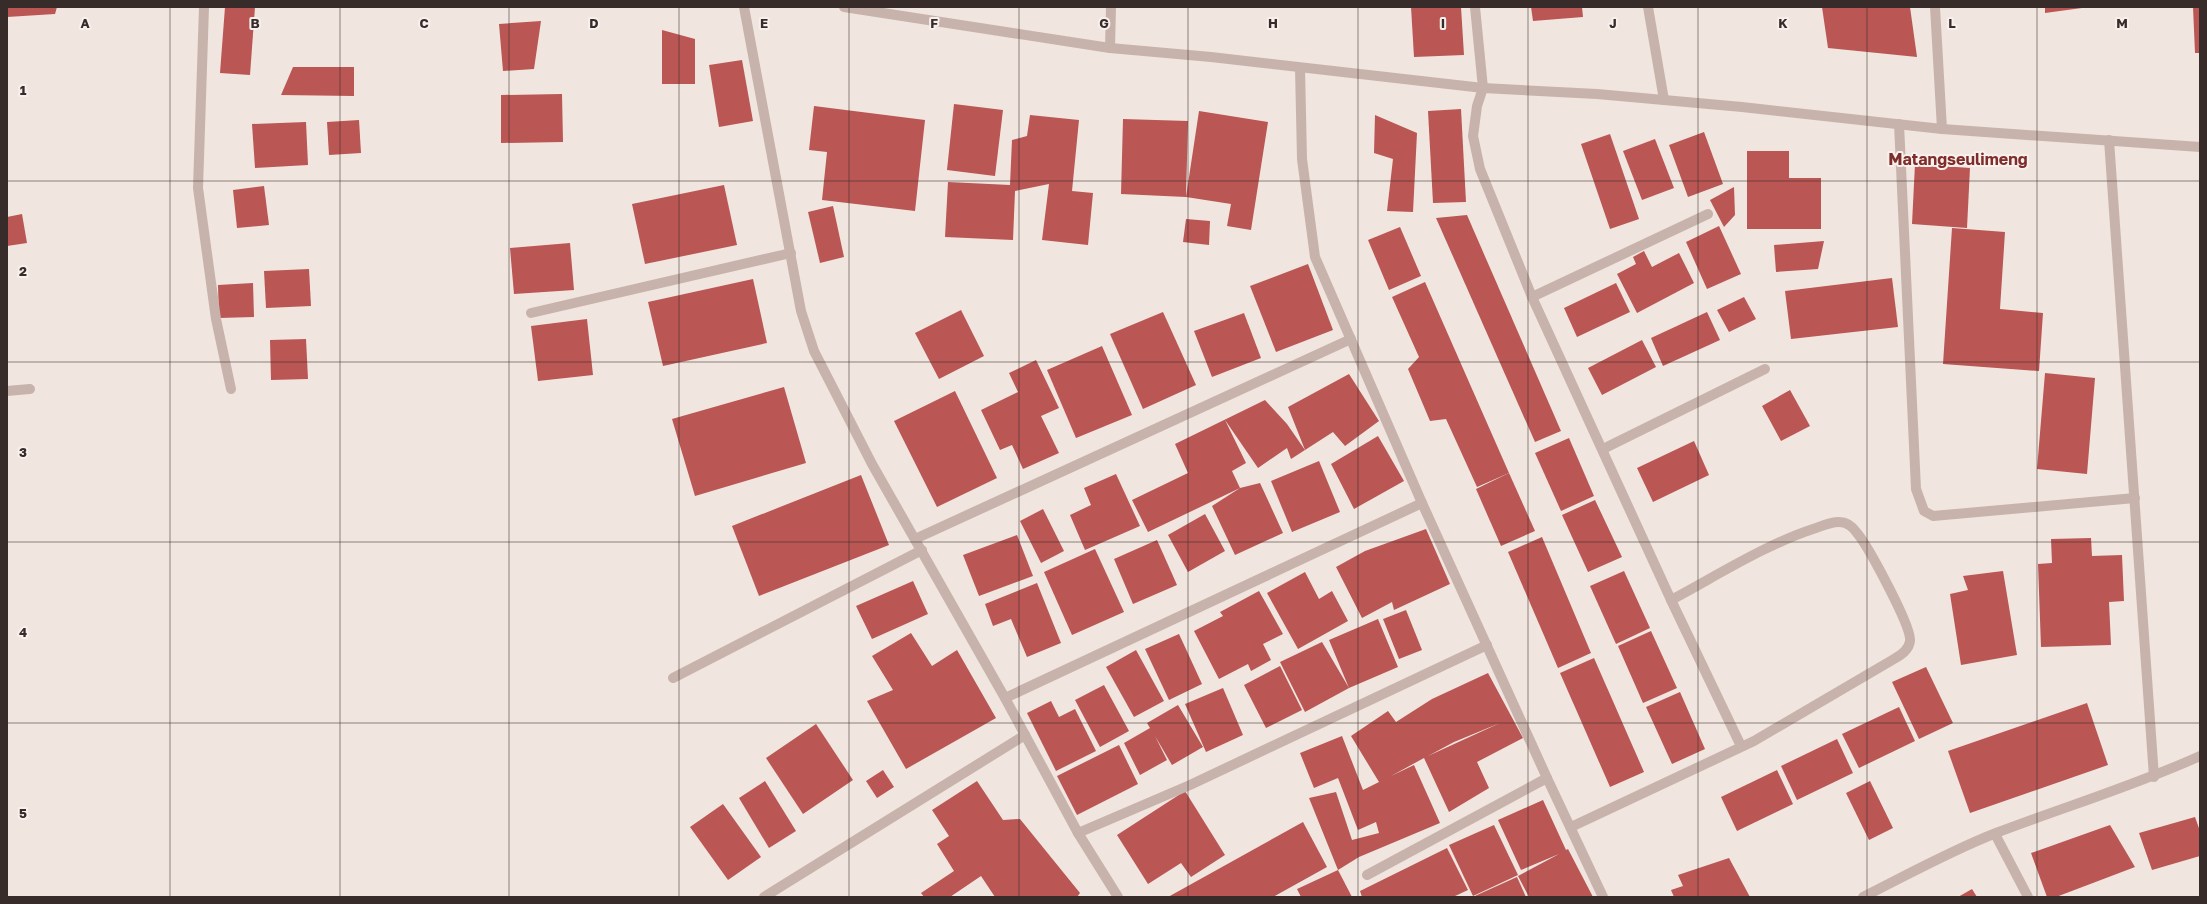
<svg xmlns="http://www.w3.org/2000/svg" width="2207" height="904" viewBox="0 0 2207 904" font-family="'Golos Text',sans-serif">
	<rect width="100%" height="100%" fill="#f1e5df"/>
	<g fill="#ba5654" fill-rule="evenodd">
		<path d="M7 7H57L55 14 7 17Z"/>
		<path d="M225 7H255L250 75 220 73Z"/>
		<path d="M1411 7H1461L1464 55 1414 57Z"/>
		<path d="M1531 7H1582L1583 17 1533 21Z"/>
		<path d="M1822 7H1910L1917 57 1828 48Z"/>
		<path d="M2045 7H2082V8L2045 13Z"/>
		<path d="M2193 7H2200V53H2195Z"/>
		<path d="M541 21 534 69 503 71 499 24Z"/>
		<path d="M662 30 695 39V84H662Z"/>
		<path d="M742 60 753 121 719 127 709 65Z"/>
		<path d="M293 67H354V96L281 95Z"/>
		<path d="M562 94 563 142 501 143V95Z"/>
		<path d="M954 104 1003 110 995 176 947 170Z"/>
		<path d="M814 106 925 120 915 211 822 200 827 152 809 150Z"/>
		<path d="M1461 109 1466 202 1433 203 1428 111Z"/>
		<path d="M1199 111 1268 122 1251 230 1227 226 1231 204 1186 197 1121 194 1123 119 1188 121 1186 197Z"/>
		<path d="M1030 115 1079 120 1072 191 1093 193 1088 245 1042 240 1049 184 1015 191 1013 240 945 237 948 182 1010 185 1012 140 1027 136Z"/>
		<path d="M1375 115 1417 133 1413 212 1387 211 1393 159 1374 153Z"/>
		<path d="M359 120 361 153 329 155 327 122Z"/>
		<path d="M306 122 308 165 255 168 252 124Z"/>
		<path d="M1704 132 1723 184 1688 197 1669 145Z"/>
		<path d="M1610 134 1639 219 1610 229 1581 144Z"/>
		<path d="M1655 139 1674 188 1642 200 1623 151Z"/>
		<path d="M1747 151H1789V178H1821V229H1747Z"/>
		<path d="M1915 164 1970 168 1967 228 1912 224Z"/>
		<path d="M724 185 737 245 645 264 632 204Z"/>
		<path d="M264 186 269 225 237 228 233 190Z"/>
		<path d="M1734 187 1735 215 1724 227 1710 200Z"/>
		<path d="M833 206 844 257 820 263 808 212Z"/>
		<path d="M22 214 27 243 7 246V217Z"/>
		<path d="M1467 215 1561 431 1535 442 1436 218Z"/>
		<path d="M1186 219 1210 221 1209 245 1183 242Z"/>
		<path d="M1719 226 1741 274 1707 289 1686 242Z"/>
		<path d="M1400 227 1421 276 1389 290 1368 240Z"/>
		<path d="M1952 228 2005 232 2000 309 2043 313 2039 371 1943 364Z"/>
		<path d="M1824 241 1818 269 1776 272 1774 245Z"/>
		<path d="M570 243 574 290 514 294 510 248Z"/>
		<path d="M1644 251 1652 267 1679 253 1694 283 1637 313 1617 274 1636 264 1633 257Z"/>
		<path d="M1308 264 1333 330 1276 352 1250 286Z"/>
		<path d="M309 269 311 306 266 308 264 271Z"/>
		<path d="M1892 278 1898 327 1791 339 1785 291Z"/>
		<path d="M753 279 767 343 663 366 648 302Z"/>
		<path d="M1425 282 1509 473 1477 487 1446 419 1430 421 1408 369 1419 357 1392 297Z"/>
		<path d="M253 283 254 317 219 318 218 285Z"/>
		<path d="M1616 283 1630 312 1577 337 1564 308Z"/>
		<path d="M1744 297 1756 319 1729 332 1717 310Z"/>
		<path d="M961 310 984 356 939 379 915 333Z"/>
		<path d="M1163 312 1196 385 1143 409 1110 334Z"/>
		<path d="M1707 312 1720 340 1663 366 1651 338Z"/>
		<path d="M1244 313 1261 358 1212 377 1194 331Z"/>
		<path d="M587 319 593 375 538 381 531 326Z"/>
		<path d="M306 339 308 379 271 380 270 340Z"/>
		<path d="M1642 340 1656 367 1602 395 1588 368Z"/>
		<path d="M1102 346 1132 415 1076 438 1047 370Z"/>
		<path d="M1036 360 1059 408 1041 416 1059 453 1023 469 1012 445 1000 450 981 410 1018 392 1009 373Z"/>
		<path d="M2045 373 2095 378 2087 474 2037 469Z"/>
		<path d="M1349 374 1379 421 1345 446 1333 432 1305 450 1288 407Z"/>
		<path d="M784 387 806 463 695 496 672 419Z"/>
		<path d="M1790 390 1810 426 1781 441 1762 406Z"/>
		<path d="M955 391 997 478 937 507 894 421Z"/>
		<path d="M1265 400 1287 424 1305 450 1291 459 1287 448 1258 468 1225 420 1246 463 1232 471 1240 488 1260 483 1283 533 1235 555 1212 506 1240 488 1148 532 1132 500 1188 473 1175 444Z"/>
		<path d="M1378 436 1404 481 1354 509 1331 464Z"/>
		<path d="M1569 438 1594 496 1561 511 1535 453Z"/>
		<path d="M1694 441 1709 475 1653 502 1637 468Z"/>
		<path d="M1319 461 1340 512 1292 532 1271 481Z"/>
		<path d="M1509 473 1535 531 1501 546 1476 489Z"/>
		<path d="M1116 474 1140 526 1085 550 1070 515 1091 505 1084 488Z"/>
		<path d="M861 475 889 545 759 596 732 526Z"/>
		<path d="M1595 500 1622 557 1588 572 1562 515Z"/>
		<path d="M1043 509 1064 551 1041 563 1020 521Z"/>
		<path d="M1205 514 1225 551 1188 572 1168 535Z"/>
		<path d="M1426 529 1450 584 1394 610 1392 602 1362 618 1336 567 1365 551Z"/>
		<path d="M1017 535 1033 576 979 596 963 555Z"/>
		<path d="M1542 537 1591 653 1558 668 1508 552Z"/>
		<path d="M2091 538 2092 556 2122 555 2124 601 2109 602 2111 645 2041 647 2038 564 2052 563 2051 539Z"/>
		<path d="M1157 540 1177 585 1133 604 1114 559Z"/>
		<path d="M1095 549 1124 612 1072 635 1044 572Z"/>
		<path d="M1624 571 1650 628 1616 644 1590 586Z"/>
		<path d="M2003 571 2017 655 1961 665 1950 594 1968 590 1963 576Z"/>
		<path d="M1305 572 1319 599 1332 591 1348 621 1298 649 1267 593Z"/>
		<path d="M913 581 928 614 872 639 856 606Z"/>
		<path d="M1037 583 1061 643 1027 657 1011 619 993 626 985 604Z"/>
		<path d="M1259 591 1283 634 1263 644 1271 660 1251 671 1248 664 1219 679 1194 631 1223 616 1220 612Z"/>
		<path d="M1406 610 1422 650 1399 659 1383 619Z"/>
		<path d="M1378 619 1398 667 1349 688 1305 712 1280 662 1322 642 1349 688 1329 640Z"/>
		<path d="M1651 631 1677 688 1643 703 1618 646Z"/>
		<path d="M911 633 932 666 957 650 996 718 906 769 867 701 893 690 872 656Z"/>
		<path d="M1179 634 1202 684 1169 700 1145 649Z"/>
		<path d="M1136 650 1164 701 1134 717 1106 667Z"/>
		<path d="M1594 658 1644 772 1610 787 1560 673Z"/>
		<path d="M1280 666 1302 710 1266 728 1244 685Z"/>
		<path d="M1926 667 1953 723 1919 739 1892 682Z"/>
		<path d="M1488 673 1523 738 1477 762 1489 788 1449 812 1424 758 1391 776 1414 765 1440 823 1359 857 1338 870 1309 798 1336 792 1352 840 1379 833 1376 822 1358 830 1338 778 1314 788 1300 753 1342 736 1363 790 1379 782 1351 736 1388 711 1396 722 1432 699ZM1500 723 1428 756 1454 742Z"/>
		<path d="M1104 685 1129 731 1100 747 1075 700Z"/>
		<path d="M1223 688 1243 735 1206 752 1185 704Z"/>
		<path d="M1680 692 1705 749 1672 764 1646 707Z"/>
		<path d="M1051 701 1059 717 1075 709 1096 751 1056 771 1027 713Z"/>
		<path d="M2087 703 2108 765 1970 813 1948 751Z"/>
		<path d="M1178 705 1203 747 1172 765 1155 736 1167 760 1140 775 1124 743 1150 728 1147 723Z"/>
		<path d="M1899 707 1915 741 1859 768 1842 734Z"/>
		<path d="M816 724 853 780 803 814 766 758Z"/>
		<path d="M1837 739 1853 773 1797 800 1781 766Z"/>
		<path d="M1119 745 1138 784 1077 815 1057 776Z"/>
		<path d="M883 770 894 787 877 798 866 781Z"/>
		<path d="M1777 770 1793 804 1737 831 1721 797Z"/>
		<path d="M765 781 796 831 769 848 739 798Z"/>
		<path d="M977 781 1003 820 1020 819 1080 893 1077 897H995L981 876 950 897H924L921 893 954 871 937 844 949 836 932 810Z"/>
		<path d="M1870 781 1893 828 1869 840 1846 793Z"/>
		<path d="M1185 791 1225 855 1191 877 1181 863 1148 884 1117 835Z"/>
		<path d="M1543 800 1566 850 1568 849 1593 897H1529L1518 876 1559 854 1521 870 1498 820Z"/>
		<path d="M723 804 761 857 728 880 690 827Z"/>
		<path d="M2195 817 2200 831V856L2152 870 2139 833Z"/>
		<path d="M1303 822 1327 867 1273 897H1168Z"/>
		<path d="M1494 825 1518 875 1473 896 1449 845Z"/>
		<path d="M2110 825 2135 867 2056 897H2047L2031 853Z"/>
		<path d="M1447 848 1468 890 1453 897H1362L1360 891Z"/>
		<path d="M1729 858 1750 897H1674L1671 890 1683 886 1678 875Z"/>
		<path d="M1338 870 1352 897H1301L1297 889Z"/>
		<path d="M1517 877 1526 897H1473L1477 895Z"/>
		<path d="M1972 889 1977 897H1958Z"/>
	</g>
	<g fill="none" stroke-linecap="round" stroke-linejoin="round">
		<g stroke="#c8b3ac" stroke-width="10">
			<path d="M204 7 198 188 216 319 231 389"/>
			<path d="M744 7 801 311 814 351 872 464 1005 698 1078 833 1118 897"/>
			<path d="M844 7 1110 48 1211 57 1483 88 1597 94 1742 107 1942 129 2200 147"/>
			<path d="M1475 7 1483 88 1477 106 1473 136 1480 169 1532 297 1671 600"/>
			<path d="M1648 7 1664 100"/>
			<path d="M1935 7 1942 129"/>
			<path d="M1110 48 1111 7"/>
			<path d="M1300 68 1302 159 1315 257 1422 503 1547 778 1603 897"/>
			<path d="M1899 124 1916 489 1924 511 1933 516 2135 498"/>
			<path d="M2109 140 2154 777"/>
			<path d="M1532 297 1708 214"/>
			<path d="M531 313 791 253"/>
			<path d="M7 391 30 389"/>
			<path d="M1603 449 1765 369"/>
			<path d="M915 539 1351 339"/>
			<path d="M673 678 922 550"/>
			<path d="M1005 698 1422 503"/>
			<path d="M1571 827 1754 741 1894 659C1901 655 1909 650 1910 641 1912 627 1868 546 1857 533 1853 527 1847 522 1839 522 1831 522 1824 525 1816 528 1766 544 1718 575 1671 600L1741 746"/>
			<path d="M1078 833 1190 785 1487 645"/>
			<path d="M1995 834 2028 897"/>
			<path d="M1367 875 1547 778"/>
			<path d="M764 897 1025 735"/>
			<path d="M1863 897C1907 875 1950 851 1996 833 2064 807 2134 786 2200 756"/>
		</g>
	</g>
	<path fill="none" stroke="#372c2a" stroke-width="1" stroke-opacity="0.55" d="M170 7V897M340 7V897M509 7V897M679 7V897M849 7V897M1019 7V897M1188 7V897M1358 7V897M1528 7V897M1698 7V897M1867 7V897M2037 7V897M7 181H2200M7 362H2200M7 542H2200M7 723H2200"/>
	<g text-anchor="middle" dominant-baseline="central" stroke-width="4" stroke-linejoin="round" paint-order="stroke">
		<g font-size="16" font-weight="bold" fill="#7e2d2b" stroke="#f8f0ec">
			<text x="1958" y="159">Matangseulimeng</text>
		</g>
	</g>
	<g font-size="13" text-anchor="middle" font-weight="bold" fill="#372c2a" stroke="#f8f0ec" stroke-width="4" stroke-linejoin="round" paint-order="stroke">
		<text x="85" y="28">A</text>
		<text x="255" y="28">B</text>
		<text x="424" y="28">C</text>
		<text x="594" y="28">D</text>
		<text x="764" y="28">E</text>
		<text x="934" y="28">F</text>
		<text x="1104" y="28">G</text>
		<text x="1273" y="28">H</text>
		<text x="1443" y="28">I</text>
		<text x="1613" y="28">J</text>
		<text x="1783" y="28">K</text>
		<text x="1952" y="28">L</text>
		<text x="2122" y="28">M</text>
		<text x="23" y="95">1</text>
		<text x="23" y="276">2</text>
		<text x="23" y="457">3</text>
		<text x="23" y="637">4</text>
		<text x="23" y="818">5</text>
	</g>
	<rect width="2207" height="904" fill="none" stroke="#372c2a" stroke-width="16"/>
</svg>
